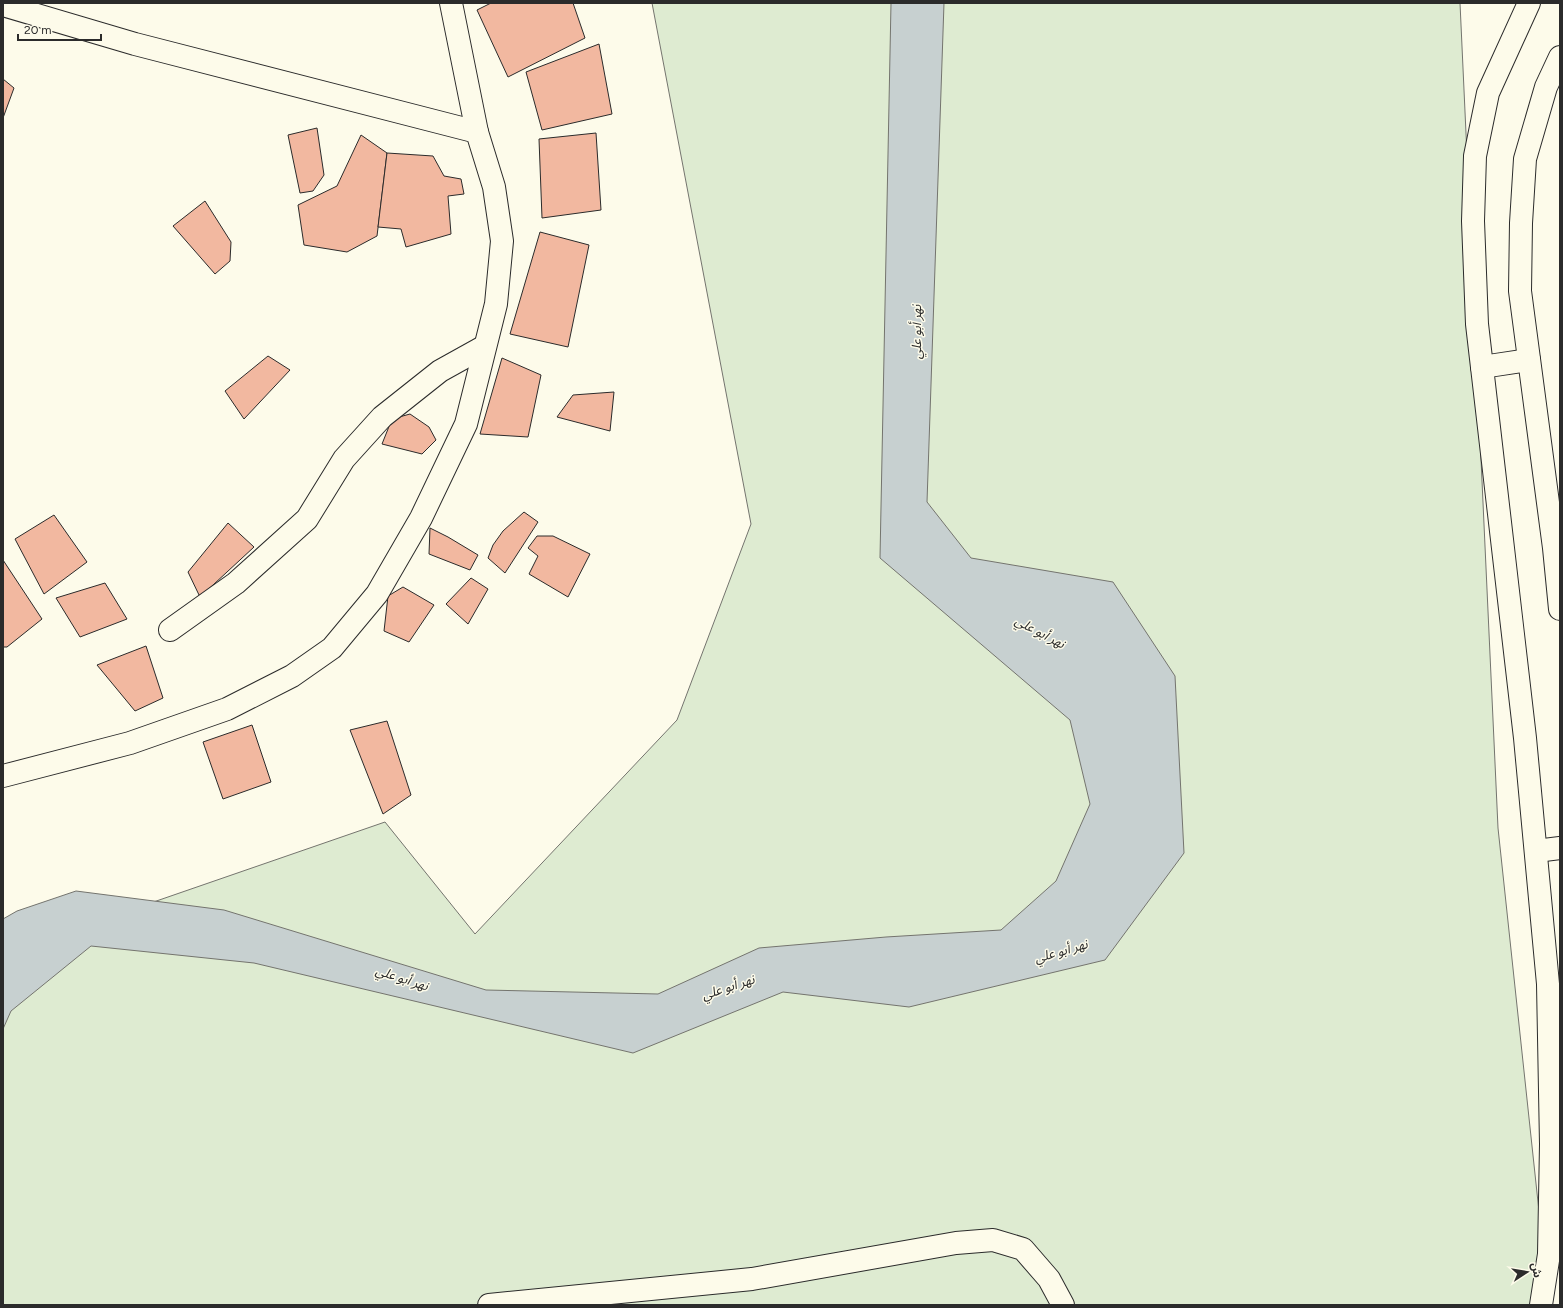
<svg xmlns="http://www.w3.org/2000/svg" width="1563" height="1308" viewBox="0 0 1563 1308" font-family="Figtree,'Noto Sans Arabic',sans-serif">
	<rect width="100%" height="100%" fill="#fdfbea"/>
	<path fill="#deebd1" stroke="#74746e" d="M652 3H1460L1498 828 1549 1305H3V954L385 822 475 934 677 720 751 524Z"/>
	<path fill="#c7d0d0" stroke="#74746e" d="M891 3H944L927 502 971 558 1113 582 1175 676 1184 853 1105 960 909 1007 783 992 633 1053 254 963 91 946 11 1011 3 1029V919L17 911 76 891 224 910 486 990 658 994 759 948 886 937 1001 930 1056 881 1090 804 1070 720 880 558Z"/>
	<g fill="#f2b8a0" stroke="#2b2b2b">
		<path d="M491 3H573L585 38 508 77 477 10Z"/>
		<path d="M599 44 612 114 542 130 526 72Z"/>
		<path d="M3 79 14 88 3 118Z"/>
		<path d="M317 128 324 175 313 191 300 193 288 135Z"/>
		<path d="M596 133 601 210 542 218 539 139Z"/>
		<path d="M361 135 387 153 377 236 347 252 304 245 298 205 337 186Z"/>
		<path d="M387 153 433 156 444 176 461 179 464 194 448 196 451 234 406 247 401 229 378 227Z"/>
		<path d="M205 201 231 242 230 261 215 274 173 226Z"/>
		<path d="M540 232 589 245 568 347 510 334Z"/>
		<path d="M268 356 290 370 244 419 225 391Z"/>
		<path d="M502 358 541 375 528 437 480 434Z"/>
		<path d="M614 392 610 431 557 417 573 395Z"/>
		<path d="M410 414 429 427 436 440 422 454 382 444 392 419Z"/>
		<path d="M524 512 538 522 505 573 488 558 493 545 503 531Z"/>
		<path d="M54 515 87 562 44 594 15 539Z"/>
		<path d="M228 523 254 547 200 597 188 572Z"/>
		<path d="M430 528 448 537 478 555 470 570 429 554Z"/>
		<path d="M537 536H553L590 554 568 597 529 574 538 556 528 548Z"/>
		<path d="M3 560 42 619 7 647H3Z"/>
		<path d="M471 578 488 589 468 624 446 604Z"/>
		<path d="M105 583 127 619 80 637 56 598Z"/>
		<path d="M403 587 434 605 409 642 384 631 388 596Z"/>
		<path d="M146 646 163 698 135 711 97 665Z"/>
		<path d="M387 721 411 795 383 814 350 730Z"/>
		<path d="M252 725 271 782 223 799 203 742Z"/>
	</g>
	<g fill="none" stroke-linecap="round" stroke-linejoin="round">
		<defs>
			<g id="street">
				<path d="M451 3 477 132"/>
				<path d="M170 630 236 583 307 519 344 459 382 417 440 371 485 346"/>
				<path d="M489 1305 752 1279 956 1243 993 1240 1023 1249 1049 1279 1063 1305"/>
			</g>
			<path id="secondary" d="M3 5 135 44 477 132 494 187 502 241 496 304 466 424 421 518 377 594 332 648 292 676 227 709 130 743 3 776"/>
			<g id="primary">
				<path d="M1529 3 1488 93 1475 156 1473 221 1477 324 1525 738 1548 984 1551 1144 1549 1254 1541 1305"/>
				<path d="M1560 57 1546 87 1525 159 1521 223 1520 291 1554 548 1560 609"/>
				<path d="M1482 367 1529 360"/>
				<path d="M1536 851 1560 848"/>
			</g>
		</defs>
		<use href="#street" stroke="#2b2b2b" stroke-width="24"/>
		<use href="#secondary" stroke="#2b2b2b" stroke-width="24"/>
		<use href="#primary" stroke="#2b2b2b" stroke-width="24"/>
		<use href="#street" stroke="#fdfbea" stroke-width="22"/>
		<use href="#secondary" stroke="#fdfbea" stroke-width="22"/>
		<use href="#primary" stroke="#fdfbea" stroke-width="22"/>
	</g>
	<g text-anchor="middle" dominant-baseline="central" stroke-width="3" stroke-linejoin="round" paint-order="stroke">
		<g font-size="13" font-style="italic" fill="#2b2b2b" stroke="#fdfbea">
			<text transform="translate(916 332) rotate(-90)">نهر أبو علي</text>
			<text transform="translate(1040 632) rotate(28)">نهر أبو علي</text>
			<text transform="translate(1061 951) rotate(-16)">نهر أبو علي</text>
			<text transform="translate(402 978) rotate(18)">نهر أبو علي</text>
			<text transform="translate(728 987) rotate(-18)">نهر أبو علي</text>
		</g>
	</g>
	<rect width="1563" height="1308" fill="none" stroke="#2b2b2b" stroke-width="8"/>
	<g transform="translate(1527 1272) rotate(78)" stroke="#fdfbea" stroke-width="3" paint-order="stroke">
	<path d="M0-3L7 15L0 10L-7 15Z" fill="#2b2b2b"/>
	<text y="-6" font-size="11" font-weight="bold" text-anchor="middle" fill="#2b2b2b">ش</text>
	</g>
	<path d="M18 34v6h83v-6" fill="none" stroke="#2b2b2b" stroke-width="2"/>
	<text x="24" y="34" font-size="12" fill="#2b2b2b" stroke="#fdfbea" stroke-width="3" paint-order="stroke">20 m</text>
</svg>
